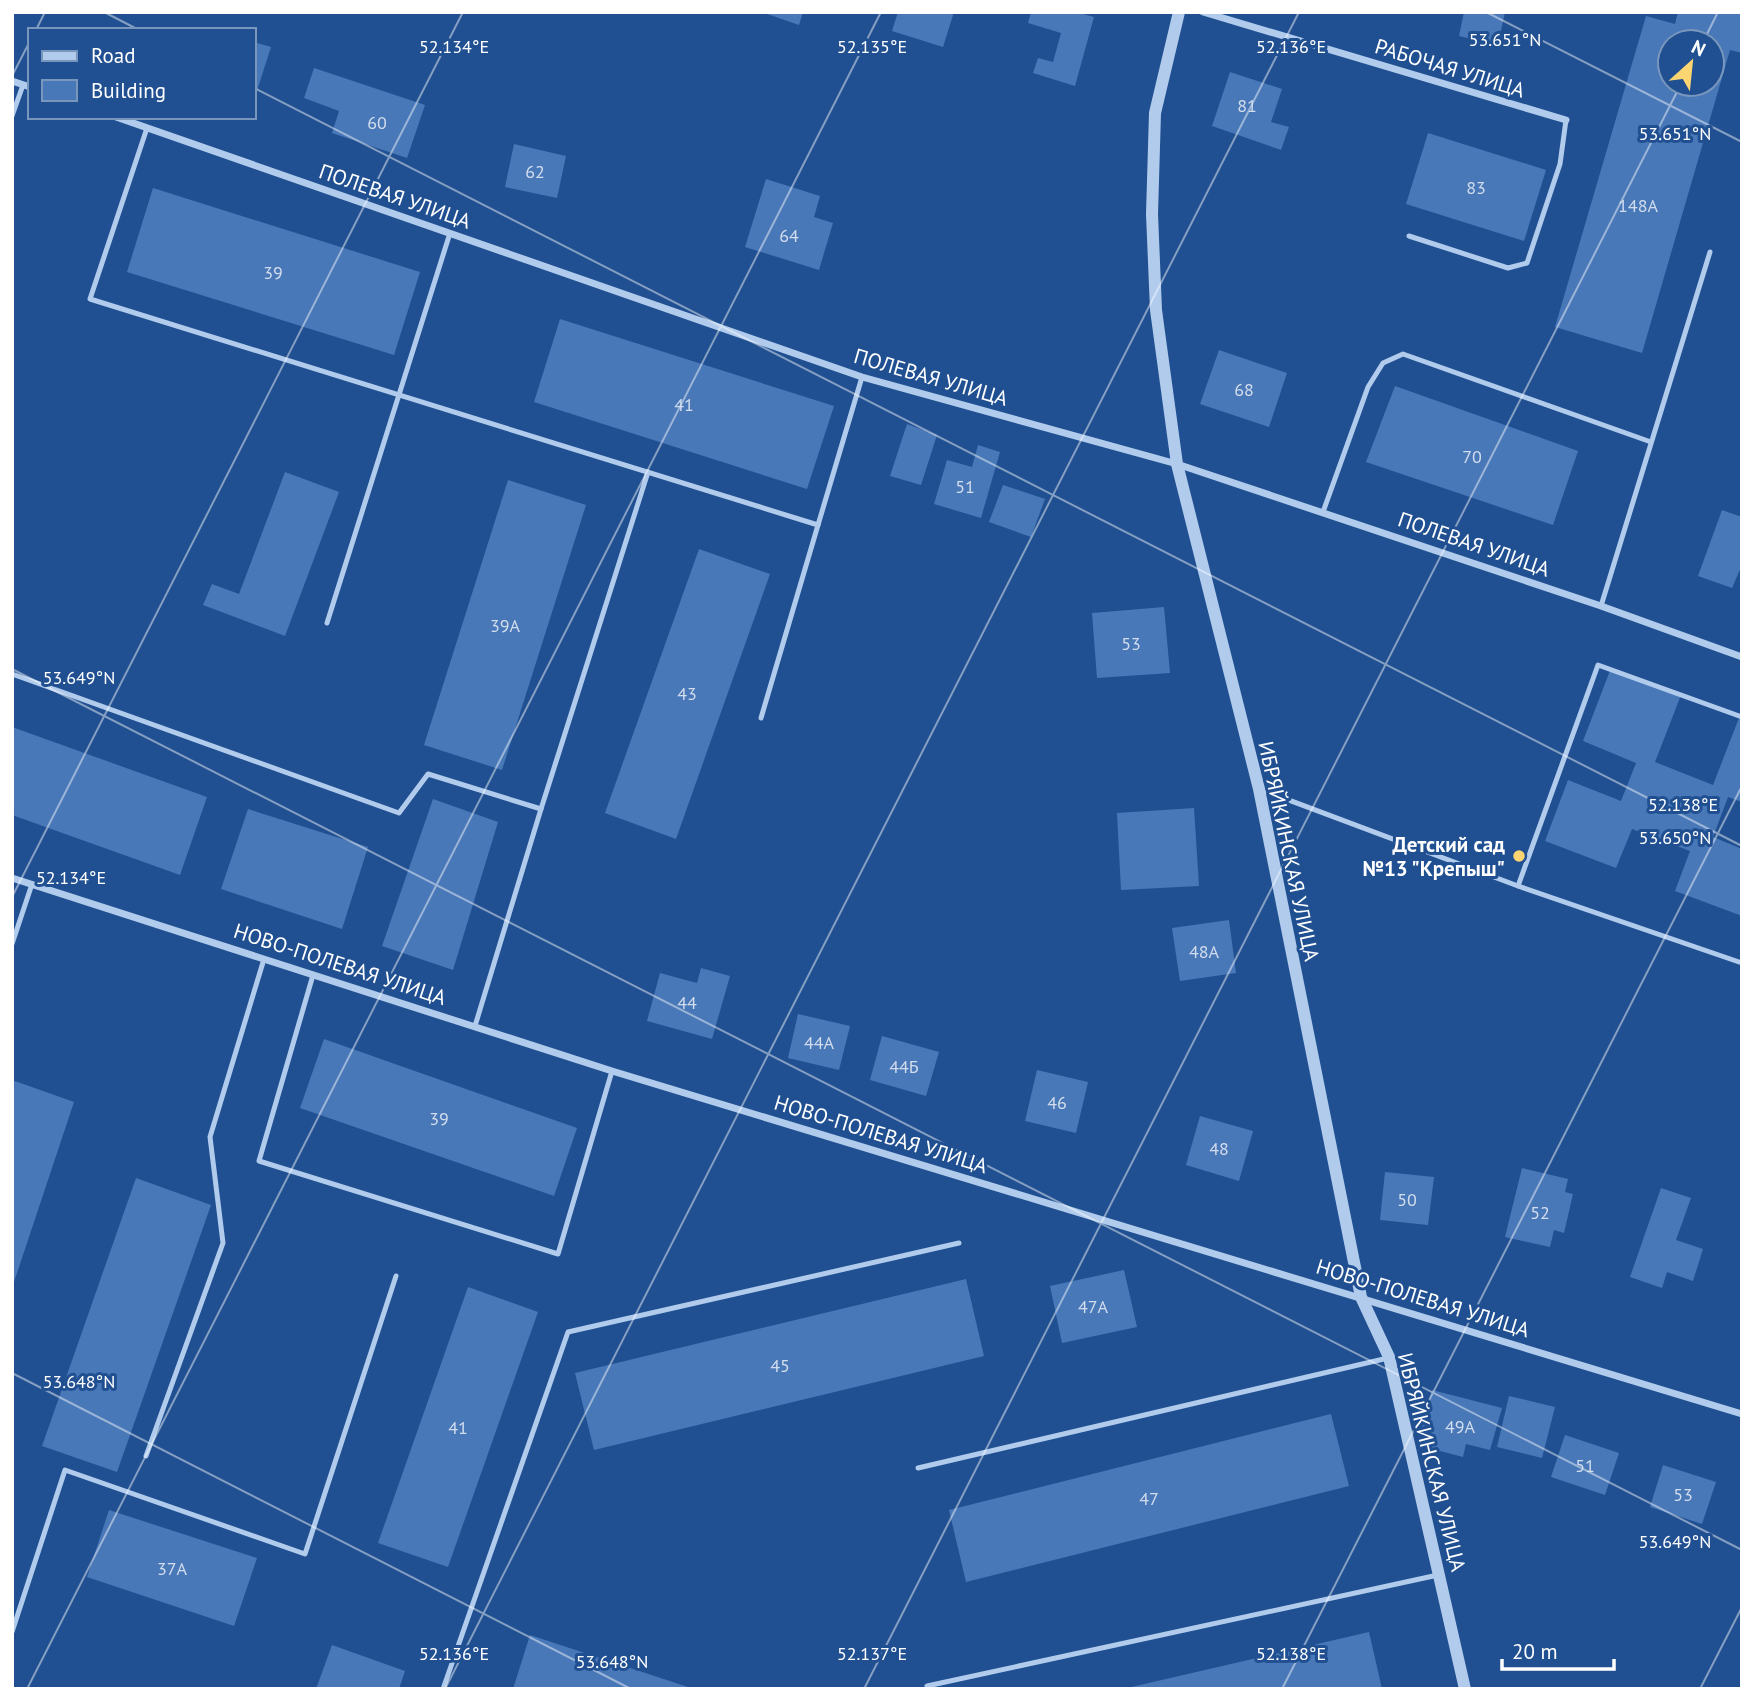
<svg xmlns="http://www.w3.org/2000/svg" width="1754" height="1701" viewBox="0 0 1754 1701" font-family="'PT Sans',sans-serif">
	<rect width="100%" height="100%" fill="#205091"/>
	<g fill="#4978b8" fill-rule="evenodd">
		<path d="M761 12H803L799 25Z"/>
		<path d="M898 12H954L943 47 892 31Z"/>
		<path d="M1031 12H1076L1094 17 1075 86 1033 73 1038 58 1053 62 1061 33 1028 23Z"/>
		<path d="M1464 12H1505L1498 45 1459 36Z"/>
		<path d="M1678 12H1742V53L1730 50 1642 353 1555 327 1646 16 1675 24ZM1670 42H1712V84H1670Z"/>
		<path d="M254 42 271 47 254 100Z"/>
		<path d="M314 68 425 105 407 158 332 133 339 111 304 98Z"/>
		<path d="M1230 72 1282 89 1271 122 1289 127 1281 150 1212 126Z"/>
		<path d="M1428 133 1546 170 1524 241 1406 204Z"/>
		<path d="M514 144 566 156 557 198 505 187Z"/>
		<path d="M766 179 820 196 814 217 833 223 819 270 745 247Z"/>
		<path d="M153 188 420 272 394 355 127 272Z"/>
		<path d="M560 319 834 406 807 489 534 402Z"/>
		<path d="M1219 350 1287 373 1269 427 1200 404Z"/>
		<path d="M1395 386 1578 451 1553 525 1366 462Z"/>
		<path d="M907 424 937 435 921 485 890 476Z"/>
		<path d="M978 445 1000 452 981 518 934 504 947 460 972 467Z"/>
		<path d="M285 472 339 492 285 636 203 605 212 584 239 594Z"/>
		<path d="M508 480 586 505 502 770 424 745Z"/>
		<path d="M1003 485 1045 499 1031 537 989 522Z"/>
		<path d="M1722 510 1742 517V565L1732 588 1698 576Z"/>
		<path d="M699 549 770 574 676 839 605 813Z"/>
		<path d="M1164 607 1170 673 1097 678 1092 613Z"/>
		<path d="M1611 668 1681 695 1655 762 1713 785 1739 718 1742 719V802L1728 797 1713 837 1742 849V916L1675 891 1690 851 1632 829 1616 868 1545 841 1568 780 1621 801 1636 763 1583 741Z"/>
		<path d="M12 727 207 797 180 875 12 815Z"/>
		<path d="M433 799 498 822 453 970 382 946Z"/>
		<path d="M1194 808 1199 886 1121 890 1117 813Z"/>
		<path d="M248 809 368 847 342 929 221 889Z"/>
		<path d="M1229 920 1236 973 1180 981 1172 928Z"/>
		<path d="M701 968 730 976 712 1039 647 1021 660 973 697 983Z"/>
		<path d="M798 1014 850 1026 839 1070 788 1058Z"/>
		<path d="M882 1036 939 1052 926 1096 870 1080Z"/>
		<path d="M324 1039 577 1128 554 1196 300 1108Z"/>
		<path d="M1037 1070 1088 1082 1076 1133 1025 1121Z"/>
		<path d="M12 1080 74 1102 13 1285H12Z"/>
		<path d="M1200 1116 1253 1131 1239 1181 1186 1165Z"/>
		<path d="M1522 1168 1568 1179 1565 1192 1573 1194 1564 1233 1554 1230 1550 1247 1505 1237Z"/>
		<path d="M1385 1172 1434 1177 1428 1225 1380 1220Z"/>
		<path d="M136 1178 211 1205 117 1472 42 1446Z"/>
		<path d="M1661 1188 1691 1198 1676 1240 1703 1249 1693 1281 1667 1272 1662 1288 1630 1277Z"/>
		<path d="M1124 1270 1137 1327 1062 1343 1050 1286Z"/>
		<path d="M966 1279 984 1356 594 1450 575 1373Z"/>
		<path d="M468 1287 538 1312 448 1567 378 1543Z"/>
		<path d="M1432 1390 1502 1408 1490 1450 1466 1444 1463 1457 1417 1445Z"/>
		<path d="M1509 1396 1555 1407 1542 1458 1497 1447Z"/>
		<path d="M1331 1414 1349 1486 966 1582 949 1510Z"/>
		<path d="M1565 1435 1619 1453 1605 1495 1551 1477Z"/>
		<path d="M1663 1465 1716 1482 1702 1524 1650 1507Z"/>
		<path d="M109 1510 257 1558 234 1626 87 1577Z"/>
		<path d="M1369 1632 1382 1689H1127V1688Z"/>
		<path d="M530 1635 691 1688V1689H513Z"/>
		<path d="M332 1645 405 1671 399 1689H316Z"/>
	</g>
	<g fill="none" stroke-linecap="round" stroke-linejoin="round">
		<g stroke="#b1cbed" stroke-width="5">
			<path d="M12 116 23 85"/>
			<path d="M147 128 90 299 818 525 862 377"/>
			<path d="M1409 236 1508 268 1527 263 1560 164 1566 120"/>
			<path d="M1323 512 1368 387 1383 363 1403 354 1651 442"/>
			<path d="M1601 606 1710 252"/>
			<path d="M327 623 450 233"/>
			<path d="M12 674 399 813 428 774 541 809"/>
			<path d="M761 718 818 525"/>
			<path d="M1262 790 1518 886 1742 963"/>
			<path d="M1518 886 1598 665 1742 717"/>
			<path d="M12 944 32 884"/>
			<path d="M313 975 259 1161 558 1254 612 1071"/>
			<path d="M475 1026 541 809 648 472"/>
			<path d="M146 1456 223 1243 210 1137 264 959"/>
			<path d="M918 1468 1388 1358"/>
			<path d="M12 1632 65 1470 305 1554 396 1276"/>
			<path d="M443 1689 568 1332 959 1243"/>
			<path d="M928 1689 927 1686 1438 1575"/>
		</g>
		<g stroke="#b1cbed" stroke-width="7">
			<path d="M1203 12 1566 120"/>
			<path d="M12 81 30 87"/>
			<path d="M116 117 862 377 1177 464 1601 606 1742 657"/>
			<path d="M12 878 612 1071 1742 1414"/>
		</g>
		<path stroke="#b1cbed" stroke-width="12" d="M1179 12 1155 113 1152 214 1156 310 1177 464 1259 789 1361 1297 1389 1357 1465 1689"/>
	</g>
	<path fill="none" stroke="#fff" stroke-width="2" stroke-opacity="0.45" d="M104 12 139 30M1486 12 1742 142M36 30 45 12M1703 42 1718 12M12 76 30 41M254 88 1742 846M12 669 1742 1550M12 897 463 12M12 1373 631 1689M27 1689 881 12M445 1689 1299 12M864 1689 1681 84M1282 1689 1742 786M1700 1689 1742 1607"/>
	<circle fill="#fad572" stroke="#205091" stroke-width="2.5" cx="1519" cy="856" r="7"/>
	<g text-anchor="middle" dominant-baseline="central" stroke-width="6" stroke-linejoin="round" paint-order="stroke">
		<g font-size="18" fill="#d2dded">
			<text x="1247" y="105">81</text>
			<text x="377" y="122">60</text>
			<text x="535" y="171">62</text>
			<text x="1476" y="187">83</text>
			<text x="1638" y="205">148А</text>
			<text x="789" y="235">64</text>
			<text x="273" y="272">39</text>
			<text x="1244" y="389">68</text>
			<text x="684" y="404">41</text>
			<text x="1472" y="456">70</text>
			<text x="965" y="486">51</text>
			<text x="505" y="625">39А</text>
			<text x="1131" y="643">53</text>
			<text x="687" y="693">43</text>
			<text x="1204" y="951">48А</text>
			<text x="687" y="1002">44</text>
			<text x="819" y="1042">44А</text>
			<text x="904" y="1066">44Б</text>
			<text x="1057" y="1102">46</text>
			<text x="439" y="1118">39</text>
			<text x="1219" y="1148">48</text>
			<text x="1407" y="1199">50</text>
			<text x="1540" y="1212">52</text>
			<text x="1093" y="1306">47А</text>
			<text x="780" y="1365">45</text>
			<text x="1460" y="1426">49А</text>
			<text x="458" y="1427">41</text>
			<text x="1585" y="1465">51</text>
			<text x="1683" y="1494">53</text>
			<text x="1149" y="1498">47</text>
			<text x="172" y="1568">37А</text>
		</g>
		<g font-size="21" fill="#fff" stroke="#205091">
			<text transform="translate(1450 68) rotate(17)">РАБОЧАЯ УЛИЦА</text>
			<text transform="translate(395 196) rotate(19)">ПОЛЕВАЯ УЛИЦА</text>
			<text transform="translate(931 377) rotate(16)">ПОЛЕВАЯ УЛИЦА</text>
			<text transform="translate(1474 544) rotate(19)">ПОЛЕВАЯ УЛИЦА</text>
			<text transform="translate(1289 851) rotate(78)">ИБРЯЙКИНСКАЯ УЛИЦА</text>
			<text transform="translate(340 964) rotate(18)">НОВО-ПОЛЕВАЯ УЛИЦА</text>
			<text transform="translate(881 1134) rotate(17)">НОВО-ПОЛЕВАЯ УЛИЦА</text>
			<text transform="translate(1423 1298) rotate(17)">НОВО-ПОЛЕВАЯ УЛИЦА</text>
			<text transform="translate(1432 1462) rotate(76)">ИБРЯЙКИНСКАЯ УЛИЦА</text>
		</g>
		<g font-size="21" font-weight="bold" fill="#fff" stroke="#205091" text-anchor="end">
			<text x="1505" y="844">Детский сад<tspan x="1505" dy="24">№13 "Крепыш"</tspan></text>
		</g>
	</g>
	<g font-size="18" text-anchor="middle" fill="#fff" stroke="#205091" stroke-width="6" stroke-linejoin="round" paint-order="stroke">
		<text x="1505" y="46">53.651°N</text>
		<text x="454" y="53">52.134°E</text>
		<text x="872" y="53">52.135°E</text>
		<text x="1291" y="53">52.136°E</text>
		<text x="1675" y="140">53.651°N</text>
		<text x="79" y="684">53.649°N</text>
		<text x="1683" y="811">52.138°E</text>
		<text x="1675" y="844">53.650°N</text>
		<text x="71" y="884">52.134°E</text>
		<text x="79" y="1388">53.648°N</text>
		<text x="1675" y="1548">53.649°N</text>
		<text x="454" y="1660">52.136°E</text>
		<text x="872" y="1660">52.137°E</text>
		<text x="1291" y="1660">52.138°E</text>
		<text x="612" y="1668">53.648°N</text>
	</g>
	<rect width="1754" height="1701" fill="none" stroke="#ffffff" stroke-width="28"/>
	<rect x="28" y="28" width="228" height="91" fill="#205091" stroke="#7996bd" stroke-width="2"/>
	<rect x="42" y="51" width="35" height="10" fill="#b1cbed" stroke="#7996bd" stroke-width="2"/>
	<text x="91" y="63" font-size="21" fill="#ffffff">Road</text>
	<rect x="42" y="80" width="35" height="21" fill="#4978b8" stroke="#7996bd" stroke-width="2"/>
	<text x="91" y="98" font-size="21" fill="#ffffff">Building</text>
	<g transform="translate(1691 63) rotate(27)"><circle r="33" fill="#205091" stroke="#7996bd" stroke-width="2"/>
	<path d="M0-5L12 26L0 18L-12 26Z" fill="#fad572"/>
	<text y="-10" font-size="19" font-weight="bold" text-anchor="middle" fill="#ffffff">N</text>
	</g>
	<path d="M1502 1659v10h112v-10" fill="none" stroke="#ffffff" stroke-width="3.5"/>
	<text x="1512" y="1659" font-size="21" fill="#ffffff" stroke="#205091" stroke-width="5" paint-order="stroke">20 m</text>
</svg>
